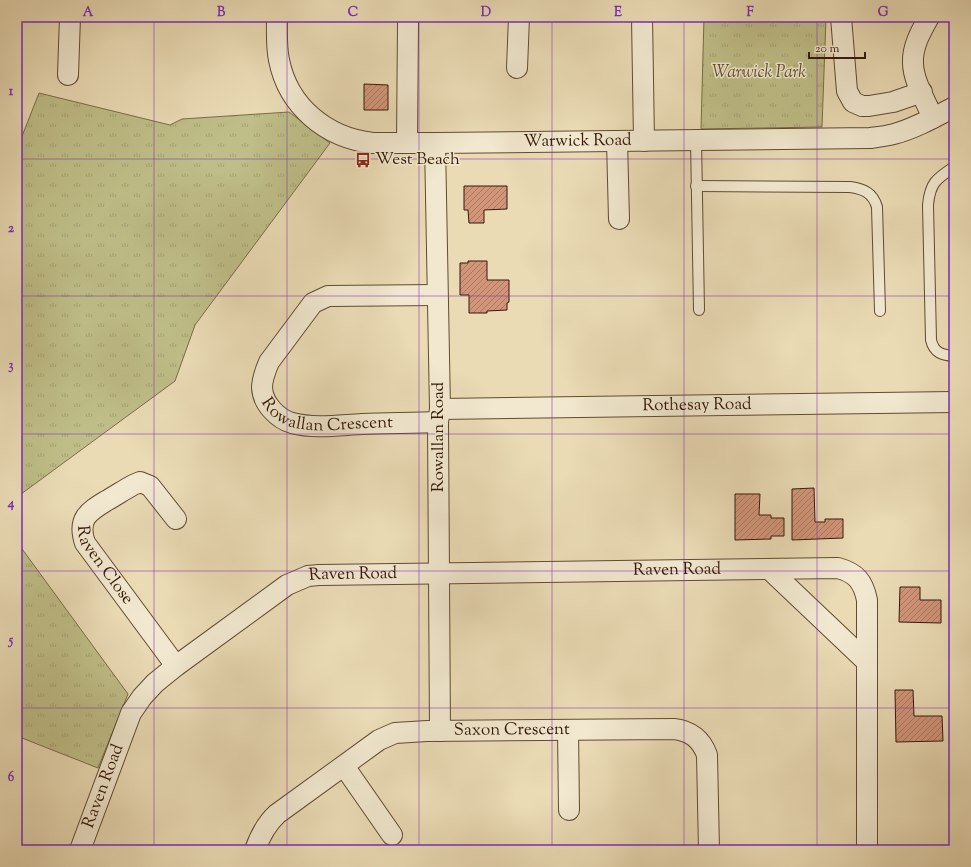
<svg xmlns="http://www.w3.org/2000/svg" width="971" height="867" viewBox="0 0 971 867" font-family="'Sorts Mill Goudy',serif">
	<defs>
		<pattern id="grass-tufts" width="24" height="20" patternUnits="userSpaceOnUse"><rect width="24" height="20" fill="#bfbe88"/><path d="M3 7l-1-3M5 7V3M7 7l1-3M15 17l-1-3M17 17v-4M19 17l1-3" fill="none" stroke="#a5a374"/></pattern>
		<pattern id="building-hatch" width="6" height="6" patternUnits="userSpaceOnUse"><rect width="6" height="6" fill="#d2957a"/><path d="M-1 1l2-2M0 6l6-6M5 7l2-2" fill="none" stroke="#ab7962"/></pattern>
	</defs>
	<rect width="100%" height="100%" fill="#eadbb5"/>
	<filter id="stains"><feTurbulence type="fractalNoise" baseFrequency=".005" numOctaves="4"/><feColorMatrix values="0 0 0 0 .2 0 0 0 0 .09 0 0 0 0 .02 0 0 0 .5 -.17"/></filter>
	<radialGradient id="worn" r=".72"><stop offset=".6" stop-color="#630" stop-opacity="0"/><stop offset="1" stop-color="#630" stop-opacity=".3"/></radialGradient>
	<g fill="url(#grass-tufts)" stroke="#7a6c48">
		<path d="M704 17H826L822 127 701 129Z"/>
		<path d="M39 93 170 125 182 119 289 112 330 143 195 325 175 381 17 497V149Z"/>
		<path d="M17 542 128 694 98 768 17 736Z"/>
	</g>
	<g fill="url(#building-hatch)" stroke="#341908">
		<path d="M364 84 388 85V110H364Z"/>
		<path d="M464 186H507V209L484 210V223H469L468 210H464Z"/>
		<path d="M468 261H487V280H509V302L507 303V310L487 311V313H469V295H460V263H468Z"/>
		<path d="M814 488 815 522H825V519H843V538L792 540V489Z"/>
		<path d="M735 494H760L759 515H771V518H784V536H771V539L735 540Z"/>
		<path d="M900 587H920V600H941V623L899 622Z"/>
		<path d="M895 690H913L914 716H942L943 741 896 742Z"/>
	</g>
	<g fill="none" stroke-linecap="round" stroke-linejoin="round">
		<defs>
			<g id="lane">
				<path d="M696 140 699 310"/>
				<path d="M954 167C936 179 930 183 928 205L931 340C934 353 942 355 954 356"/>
				<path d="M696 186 850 187C864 189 873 193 877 207L880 311"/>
			</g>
			<g id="street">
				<path id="s1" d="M277 17C277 31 276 46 279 60 288 106 326 138 373 143H435L870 138C878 137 887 136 894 134 916 128 935 117 954 107"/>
				<path d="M642 17 644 141"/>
				<path d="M841 17 847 91 853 102 862 106H869L893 102 922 92"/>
				<path d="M929 17C921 31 912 47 913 63 913 80 926 102 933 118"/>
				<path d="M517 68 519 17"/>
				<path d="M68 75 70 17"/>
				<path d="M617 141 619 219"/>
				<path d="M407 143 408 23"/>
				<path d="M435 143 440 409 438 422 440 731"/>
				<path id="s2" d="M437 295 328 296 313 303 269 362C266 369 262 380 262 388 263 404 278 419 292 423 315 429 340 425 362 424 388 423 413 423 438 422"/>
				<path id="s3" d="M440 409 954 402"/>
				<path id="s4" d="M176 519 150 486 140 482 133 485C124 490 115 496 106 501 88 512 77 519 85 543L176 666"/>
				<path d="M769 569 867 662"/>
				<path d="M568 730 569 810"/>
				<path d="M344 766 392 835"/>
				<path id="s5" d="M80 850 131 713 142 697 155 683 176 666 287 585 308 576 319 575 838 568C856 573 863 581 867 600V850"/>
				<path id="s6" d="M255 850C260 836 266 824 277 814L379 740 395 733 427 731 674 729C691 731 701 739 707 755L709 850"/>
			</g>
		</defs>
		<use href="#lane" stroke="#624a33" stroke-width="12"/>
		<use href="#street" stroke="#624a33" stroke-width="22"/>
		<use href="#lane" stroke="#f1e8cf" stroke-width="10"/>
		<use href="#street" stroke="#f1e8cf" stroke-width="20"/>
	</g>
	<path fill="none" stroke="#7b2cbf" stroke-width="1" stroke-opacity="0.55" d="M154 17V850M287 17V850M419 17V850M552 17V850M684 17V850M817 17V850M17 159H954M17 296H954M17 434H954M17 571H954M17 708H954"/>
	<defs>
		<symbol id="bus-bare" viewBox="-9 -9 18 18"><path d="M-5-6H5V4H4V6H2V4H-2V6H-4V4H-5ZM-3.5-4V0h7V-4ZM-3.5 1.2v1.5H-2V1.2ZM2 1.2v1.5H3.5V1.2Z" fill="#8f2418" stroke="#f1e8cf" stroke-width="2.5" paint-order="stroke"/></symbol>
	</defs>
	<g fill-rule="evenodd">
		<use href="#bus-bare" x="352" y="149" width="22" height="22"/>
	</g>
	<g text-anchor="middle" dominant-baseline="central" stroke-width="3" stroke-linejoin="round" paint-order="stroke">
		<g font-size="17" font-style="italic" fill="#5e4b2e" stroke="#f1e8cf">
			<text x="759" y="73">Warwick Park</text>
		</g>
		<g font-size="17" fill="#341908" stroke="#f1e8cf">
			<text stroke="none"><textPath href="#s1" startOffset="382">Warwick Road</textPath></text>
			<text stroke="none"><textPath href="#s3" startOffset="257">Rothesay Road</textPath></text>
			<text stroke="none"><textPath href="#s2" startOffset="307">Rowallan Crescent</textPath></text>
			<text transform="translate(439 437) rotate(-90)">Rowallan Road</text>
			<text stroke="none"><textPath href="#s4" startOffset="173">Raven Close</textPath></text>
			<text stroke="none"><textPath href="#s5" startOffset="741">Raven Road</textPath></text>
			<text stroke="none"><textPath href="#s5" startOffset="417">Raven Road</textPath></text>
			<text stroke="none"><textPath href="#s6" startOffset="303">Saxon Crescent</textPath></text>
			<text stroke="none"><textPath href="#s5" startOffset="68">Raven Road</textPath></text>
		</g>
		<g font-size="17" fill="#341908" stroke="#f1e8cf" text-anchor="start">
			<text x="375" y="160">West Beach</text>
		</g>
	</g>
	<rect width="971" height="867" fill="none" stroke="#eadbb5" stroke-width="44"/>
	<path d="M809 52v6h56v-6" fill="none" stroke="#341908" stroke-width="2"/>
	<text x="815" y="52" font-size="12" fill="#341908" stroke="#f1e8cf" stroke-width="3" paint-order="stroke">20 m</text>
	<rect x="22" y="22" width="927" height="823" fill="none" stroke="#7b2cbf" stroke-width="1.5"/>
	<g font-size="13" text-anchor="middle" font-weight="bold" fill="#7b2cbf">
		<text x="88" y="16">A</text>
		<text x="221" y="16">B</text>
		<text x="353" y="16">C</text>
		<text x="486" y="16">D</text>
		<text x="618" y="16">E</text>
		<text x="750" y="16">F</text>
		<text x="883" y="16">G</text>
		<text x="11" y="95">1</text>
		<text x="11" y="232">2</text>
		<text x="11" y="369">3</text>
		<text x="11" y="507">4</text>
		<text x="11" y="644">5</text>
		<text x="11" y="781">6</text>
	</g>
	<rect width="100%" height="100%" filter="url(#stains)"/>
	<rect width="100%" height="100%" fill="url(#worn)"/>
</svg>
